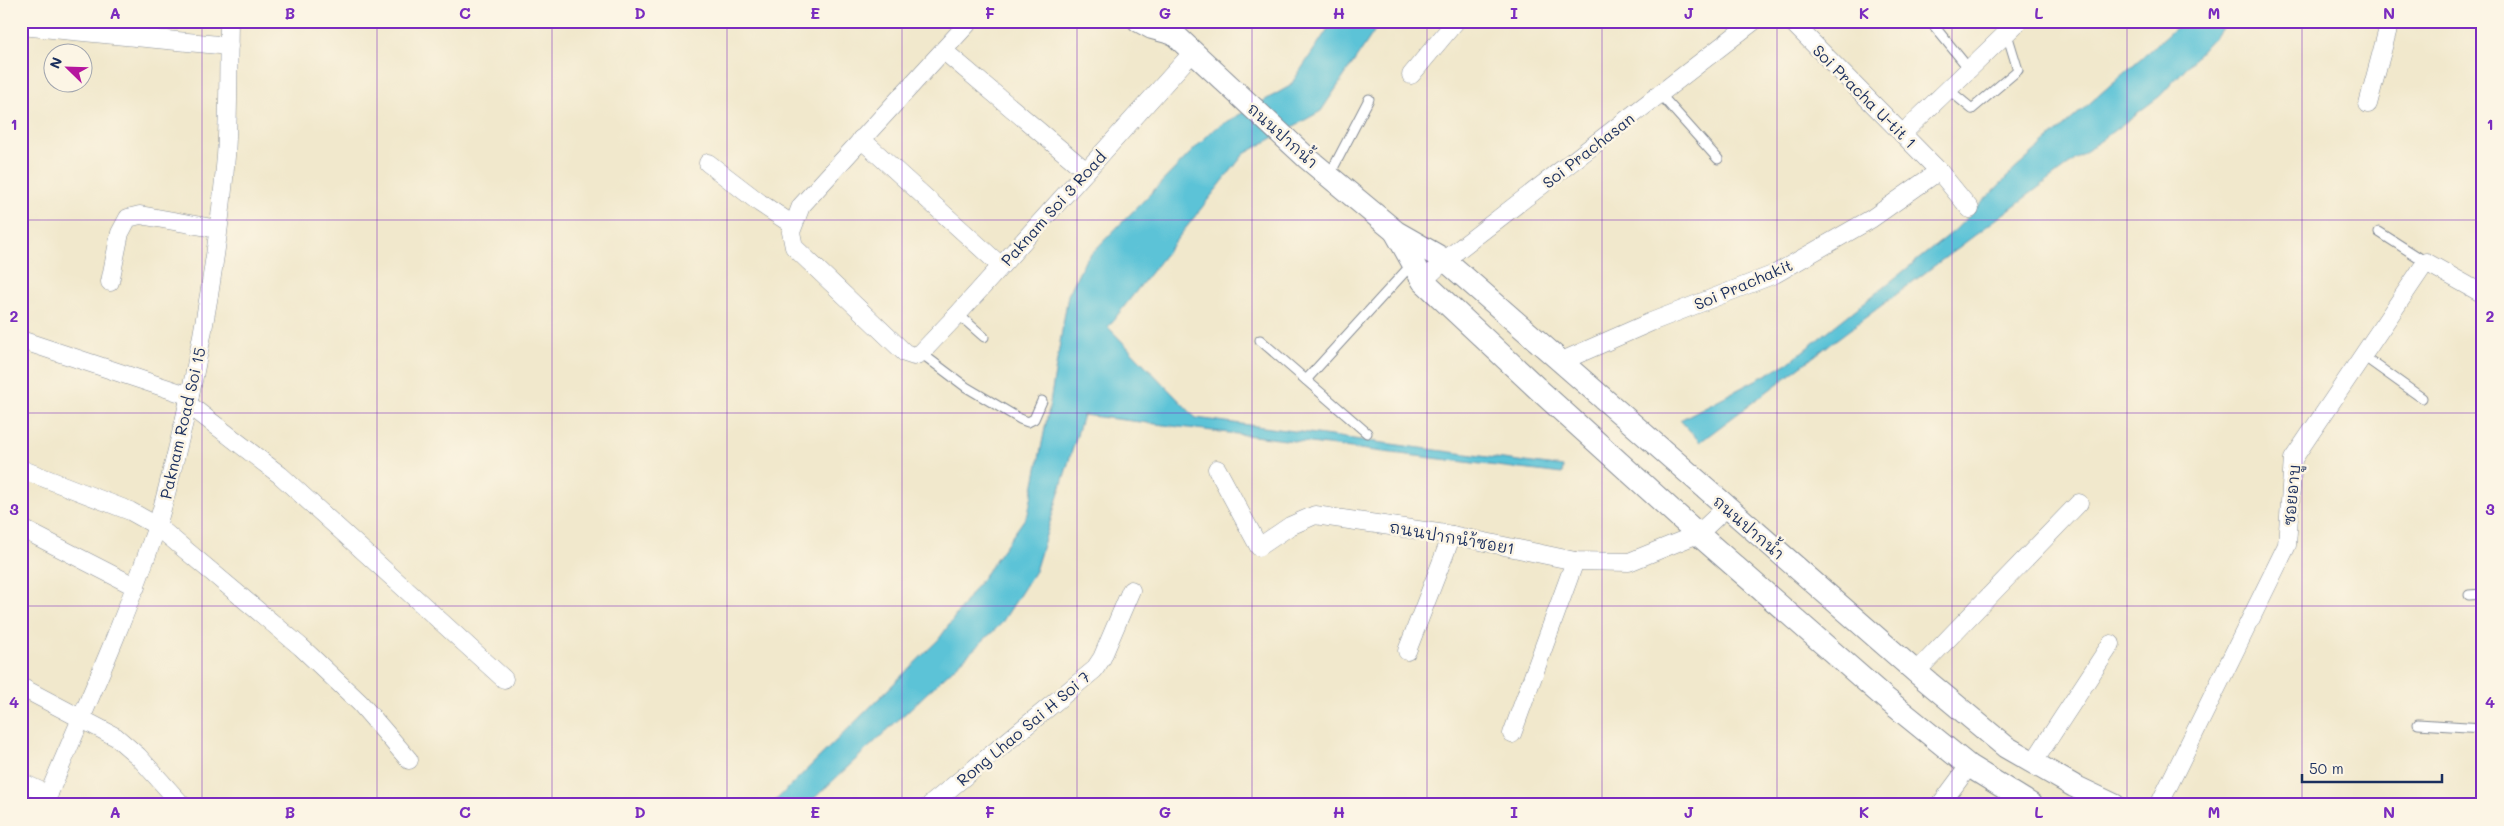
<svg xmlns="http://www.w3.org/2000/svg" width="2504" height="826" viewBox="0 0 2504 826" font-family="Mali,'Playpen Sans Thai',sans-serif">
	<rect width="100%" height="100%" fill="#fcf5e5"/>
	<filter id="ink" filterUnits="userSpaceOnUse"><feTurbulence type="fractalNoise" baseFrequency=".02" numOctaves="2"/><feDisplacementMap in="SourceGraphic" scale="10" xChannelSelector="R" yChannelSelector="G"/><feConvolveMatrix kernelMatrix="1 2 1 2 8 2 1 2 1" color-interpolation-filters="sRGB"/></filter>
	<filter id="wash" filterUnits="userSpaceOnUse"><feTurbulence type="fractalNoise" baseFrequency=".0096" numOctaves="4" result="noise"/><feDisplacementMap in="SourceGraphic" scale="20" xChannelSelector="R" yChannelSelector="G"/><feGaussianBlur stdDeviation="1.12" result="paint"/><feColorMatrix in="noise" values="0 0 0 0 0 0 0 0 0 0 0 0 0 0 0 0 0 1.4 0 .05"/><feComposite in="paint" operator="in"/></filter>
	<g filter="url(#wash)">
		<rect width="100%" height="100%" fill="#f1e8cc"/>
		<g fill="#5bc3d7" stroke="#3b799a">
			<path d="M1333 21H1381L1321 111 1244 154 1108 327 1196 418 1563 467 1562 474 1083 415 1035 571 1001 624 807 805H771L939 639 1028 514 1049 408 1068 295 1086 259 1214 129 1290 86Z"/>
			<path d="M2183 21H2229L2160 96 1700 442 1680 420 1788 363 1954 231 2013 171Z"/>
		</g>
	</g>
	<g filter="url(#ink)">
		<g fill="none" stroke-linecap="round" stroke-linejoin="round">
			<defs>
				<g id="service">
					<path d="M1930 21 1970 70"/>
					<path d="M1949 90 1972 109 2018 70 2007 34"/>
					<path d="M1660 94 1718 159"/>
					<path d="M1329 176 1369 99"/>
					<path d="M2379 232 2426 262"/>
					<path d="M958 314 984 337"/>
					<path d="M1260 340 1367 433"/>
					<path d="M921 353 966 387 1020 419 1028 422 1034 419 1042 401"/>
					<path d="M2362 355 2422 398"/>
					<path d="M1306 380 1412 264"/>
					<path d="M2469 595 2483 594"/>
					<path d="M2418 724 2483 728"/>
				</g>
				<g id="minor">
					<path d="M970 21 801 206 791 232 794 247 905 353 914 356 921 353 958 314 1193 52"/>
					<path d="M1791 21 1939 171 1970 209"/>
					<path d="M21 26 229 46"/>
					<path d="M944 51 1086 171"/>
					<path d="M1411 75 1456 21"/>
					<path d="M2368 104 2390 21"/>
					<path d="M1902 134 2019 21"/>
					<path d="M861 139 1001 266"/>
					<path d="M708 163 760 203 793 225"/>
					<path d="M1423 281 1445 260 1754 21"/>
					<path d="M110 282 120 233 128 218 140 215 218 229"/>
					<path d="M21 340 190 396"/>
					<path d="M1562 361 1651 322 1775 274 1871 219 1939 171"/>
					<path d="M188 404 280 475 504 679"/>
					<path d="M21 469 130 511 157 526 301 647 360 703 409 760"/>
					<path d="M1217 469 1259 547 1290 526 1315 515 1452 535 1575 561 1629 562 1698 534 1727 507"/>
					<path d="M21 528 136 587"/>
					<path d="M1407 651 1452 535"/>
					<path d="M1916 672 2079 503"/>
					<path d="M21 687 116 737 138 756 182 805"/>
					<path d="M1512 734 1575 561"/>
					<path d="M2033 763 2111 644"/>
					<path d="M21 782 49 795"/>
					<path d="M44 805C83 713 124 623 156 529 167 494 175 457 184 422 204 335 219 245 226 156 229 111 228 66 229 21"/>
					<path d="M930 805 1094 670 1102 658 1131 590"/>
					<path d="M1940 805 1969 766"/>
					<path d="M2159 805 2287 545 2293 459 2426 262 2483 294"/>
				</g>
				<g id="tertiary">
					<path d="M1139 21 1152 28 1174 34"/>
					<path d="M1169 21 1174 34 1193 52 1307 158 1396 232 1445 260 1916 672 2006 747 2074 786 2114 805"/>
					<path d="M1396 233 1423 281 1538 389 1698 534 1885 698 1969 766 2032 805"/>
				</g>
			</defs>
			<use href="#service" stroke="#868c95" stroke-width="11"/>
			<use href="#minor" stroke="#868c95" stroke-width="19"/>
			<use href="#tertiary" stroke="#868c95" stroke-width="24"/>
			<use href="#service" stroke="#fff" stroke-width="9"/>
			<use href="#minor" stroke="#fff" stroke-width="18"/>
			<use href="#tertiary" stroke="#fff" stroke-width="22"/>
		</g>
	</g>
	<path fill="none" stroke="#7b2cbf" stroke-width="1" stroke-opacity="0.55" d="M202 21V805M377 21V805M552 21V805M727 21V805M902 21V805M1077 21V805M1252 21V805M1427 21V805M1602 21V805M1777 21V805M1952 21V805M2127 21V805M2302 21V805M21 220H2483M21 413H2483M21 606H2483"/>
	<g text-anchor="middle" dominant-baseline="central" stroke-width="5" stroke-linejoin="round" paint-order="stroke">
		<g font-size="16" fill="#1b2f5e" stroke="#fcf5e5">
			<text transform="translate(1865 96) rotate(45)">Soi Pracha U-tit 1</text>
			<text transform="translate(1283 135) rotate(42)">ถนนปากน้ำ</text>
			<text transform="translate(1588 150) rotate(-38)">Soi Prachasan</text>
			<text transform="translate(1053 208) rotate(-48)">Paknam Soi 3 Road</text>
			<text transform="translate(1743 284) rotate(-23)">Soi Prachakit</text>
			<text transform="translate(182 423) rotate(-77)">Paknam Road Soi 15</text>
			<text transform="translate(2291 495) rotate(-85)">ซอยอาบู</text>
			<text transform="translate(1749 527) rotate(41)">ถนนปากน้ำ</text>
			<text transform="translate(1452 537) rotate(10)">ถนนปากนำ้ซอย1</text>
			<text transform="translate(1023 728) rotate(-40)">Rong Lhao Sai H Soi 7</text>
		</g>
	</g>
	<rect width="2504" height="826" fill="none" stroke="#fcf5e5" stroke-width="55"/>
	<g transform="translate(68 68) rotate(293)"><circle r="24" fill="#fcf5e5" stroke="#a2a6af"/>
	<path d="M0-4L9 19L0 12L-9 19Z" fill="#b5179e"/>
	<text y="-8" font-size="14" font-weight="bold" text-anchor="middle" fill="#1b2f5e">N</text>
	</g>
	<path d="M2302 774v8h140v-8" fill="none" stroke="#1b2f5e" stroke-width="2.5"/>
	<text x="2309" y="774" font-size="15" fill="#1b2f5e" stroke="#fcf5e5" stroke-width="4" paint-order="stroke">50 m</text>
	<rect x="28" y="28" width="2448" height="770" fill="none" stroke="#7b2cbf" stroke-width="2"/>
	<g font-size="16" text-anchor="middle" font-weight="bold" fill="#7b2cbf">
		<text x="115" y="19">A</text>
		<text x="290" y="19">B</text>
		<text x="465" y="19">C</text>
		<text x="640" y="19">D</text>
		<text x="815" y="19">E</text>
		<text x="990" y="19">F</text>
		<text x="1165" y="19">G</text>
		<text x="1339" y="19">H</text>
		<text x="1514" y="19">I</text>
		<text x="1689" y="19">J</text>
		<text x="1864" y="19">K</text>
		<text x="2039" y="19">L</text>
		<text x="2214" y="19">M</text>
		<text x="2389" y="19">N</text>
		<text x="14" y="130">1</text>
		<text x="2490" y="130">1</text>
		<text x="14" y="322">2</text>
		<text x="2490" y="322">2</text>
		<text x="14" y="515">3</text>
		<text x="2490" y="515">3</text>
		<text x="14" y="708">4</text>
		<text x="2490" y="708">4</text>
		<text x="115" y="818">A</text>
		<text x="290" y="818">B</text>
		<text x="465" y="818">C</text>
		<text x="640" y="818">D</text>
		<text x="815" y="818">E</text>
		<text x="990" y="818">F</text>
		<text x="1165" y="818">G</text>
		<text x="1339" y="818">H</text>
		<text x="1514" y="818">I</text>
		<text x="1689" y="818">J</text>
		<text x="1864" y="818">K</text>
		<text x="2039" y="818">L</text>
		<text x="2214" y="818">M</text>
		<text x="2389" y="818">N</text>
	</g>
</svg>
